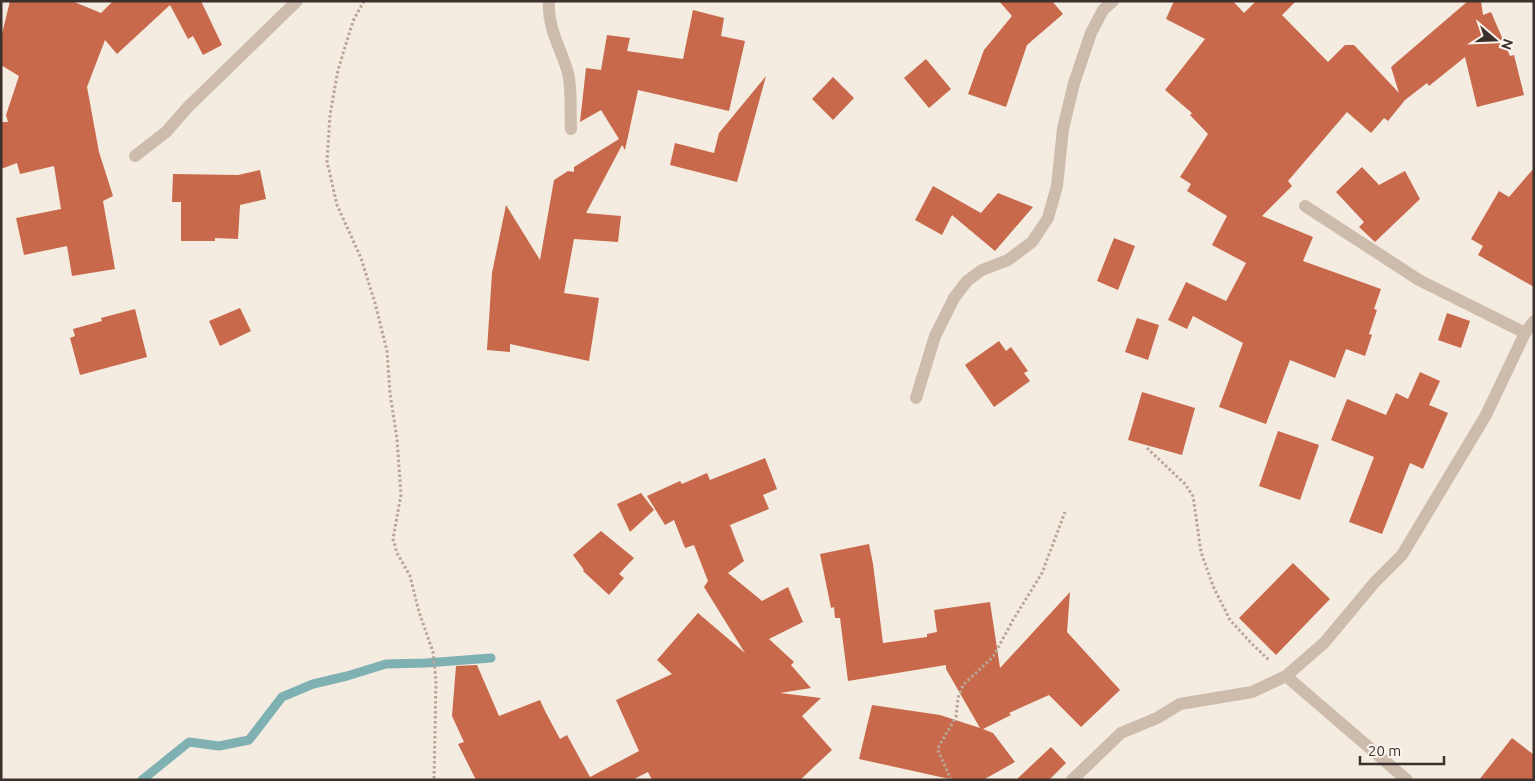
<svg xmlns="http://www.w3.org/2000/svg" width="1535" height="781" viewBox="0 0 1535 781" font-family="Ubuntu,sans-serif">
	<rect width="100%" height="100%" fill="#f4ebe1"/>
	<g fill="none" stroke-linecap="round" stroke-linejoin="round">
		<path stroke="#7fb0b2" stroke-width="9" d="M142 780 189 742 219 746 249 740 282 697 313 684 347 676 386 664 426 663 491 658"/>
	</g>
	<g fill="#c8694b">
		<path d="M10 1H72L101 13 113 1H201L222 45 203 55 193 36 188 39 170 5 117 54 105 40 87 87 99 152 113 196 103 201 115 269 72 276 67 246 24 255 16 218 61 209 54 166 20 174 17 163 1 169V122H8L6 115 19 76 1 65V38Z"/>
		<path d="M999 1H1052L1063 14 1027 45 1006 107 968 94 984 50 1012 16Z"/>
		<path d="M1174 1H1233L1244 13 1256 1H1296L1282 15 1328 62 1345 45H1354L1399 93 1391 67 1468 1H1481L1483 15 1491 12 1510 56 1514 55 1524 95 1477 107 1465 57 1429 86 1427 83 1405 100 1388 121 1384 118 1371 133 1347 112 1288 181 1292 186 1262 216 1313 237 1303 261 1381 289 1374 309 1377 310 1369 334 1372 335 1365 356 1346 349 1335 378 1290 360 1266 424 1219 407 1243 343 1193 316 1187 329 1168 320 1186 282 1226 301 1246 263 1212 245 1227 216 1187 191 1191 184 1180 177 1208 134 1190 115 1192 113 1165 90 1205 39 1166 19Z"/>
		<path d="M693 10 724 18 721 36 745 41 729 111 638 90 625 150 622 145 586 213 621 216 618 242 574 239 564 293 599 298 589 361 510 344V352L487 350 492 273 506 205 540 260 554 180 568 171 574 172V167L619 139 601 110 580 122 586 68 601 70 607 35 630 38 627 51 683 59Z"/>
		<path d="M926 59 951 89 929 108 904 78Z"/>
		<path d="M766 76 737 182 670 165 675 143 714 153 719 133Z"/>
		<path d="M833 77 854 98 833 120 812 99Z"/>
		<path d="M1362 167 1379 185 1405 171 1420 199 1375 242 1359 227 1364 222 1336 192Z"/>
		<path d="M1534 168V287L1478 255 1483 246 1471 239 1499 191 1509 197Z"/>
		<path d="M260 170 266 199 240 205 238 239 215 238V241H181V202H172L173 174 238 175Z"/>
		<path d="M933 186 981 213 998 193 1033 207 995 251 952 215 942 235 915 220Z"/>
		<path d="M1114 238 1135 246 1118 290 1097 281Z"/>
		<path d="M240 308 251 331 220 346 209 321Z"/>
		<path d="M135 309 147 357 80 375 70 338 75 336 73 329 102 321 101 318Z"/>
		<path d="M1447 313 1470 321 1461 348 1438 340Z"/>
		<path d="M1137 318 1159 325 1148 360 1125 352Z"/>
		<path d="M999 341 1006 351 1011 347 1028 371 1024 373 1030 381 994 407 965 365Z"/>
		<path d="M1420 372 1440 381 1429 405 1448 413 1423 469 1410 463 1382 534 1349 522 1374 457 1331 440 1347 399 1386 415 1396 393 1408 399Z"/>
		<path d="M1142 392 1195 408 1182 455 1128 440Z"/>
		<path d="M1278 431 1319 445 1300 500 1259 486Z"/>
		<path d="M765 458 777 489 763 495 769 509 730 525 744 561 728 573 762 601 788 587 803 622 769 639 794 662 791 665 811 688 780 693 821 698 802 716 832 750 800 780H652L648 772 632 780H476L458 744 464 742 452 716 456 666 477 665 499 716 540 700 545 711 560 739 567 735 590 777 639 751 616 700 672 674 657 660 698 613 745 653 704 587 708 581 694 545 685 548 674 520 665 525 647 496 680 481 682 484 707 473 710 480Z"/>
		<path d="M641 493 654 510 630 532 617 504Z"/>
		<path d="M601 531 634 558 619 574 624 578 609 595 583 571 584 570 573 555Z"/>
		<path d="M869 544 873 564 883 643 927 637V634L937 632 934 610 990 602 1000 668 1070 592 1067 632 1120 690 1081 727 1049 695 1009 713 1011 715 983 729 993 733 1015 762 983 780H954L859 759 872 705 940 715 980 728 946 669V665L848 681 840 618H835L834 607 831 608 820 554Z"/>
		<path d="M1293 563 1330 599 1276 655 1239 618Z"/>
		<path d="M1512 738 1534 755V780H1479Z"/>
		<path d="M1051 747 1066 763 1049 780H1016Z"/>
	</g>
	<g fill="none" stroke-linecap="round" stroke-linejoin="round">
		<g stroke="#b9a596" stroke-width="3" stroke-dasharray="2.5 2.5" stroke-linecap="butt">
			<path d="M364 1 353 21 338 70 330 115 327 161 337 205 361 258 375 303 387 351 390 393 397 439 401 495 393 539 397 553 410 576 419 612 433 652 436 681 434 780"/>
			<path d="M1147 448 1185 484 1193 496 1201 552 1213 586 1230 620 1253 645 1269 660"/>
			<path d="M951 780 938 750 939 746 956 717 958 698 963 685 993 657 1013 620 1042 573 1065 512"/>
		</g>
		<g stroke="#cdbbac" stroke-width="12">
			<path d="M549 1C547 28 561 48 568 73 572 89 570 112 571 129"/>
			<path d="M135 156 166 132 188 107 297 1"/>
			<path d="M1305 206 1419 280 1525 333"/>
			<path d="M916 398 935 336 954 298 967 281 982 270 1008 260 1032 242 1048 218 1057 186 1063 129 1074 83 1091 33 1103 10 1113 1"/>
			<path d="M1286 676 1407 780"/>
			<path d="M1072 780 1121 733 1157 718 1180 704 1252 692 1286 676 1324 643 1375 582 1402 555 1486 415 1525 333 1534 321"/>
		</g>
	</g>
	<rect width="1535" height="781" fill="none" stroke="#3b302b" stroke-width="5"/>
	<g transform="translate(1495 40) rotate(109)" stroke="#fbf5ee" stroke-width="4" paint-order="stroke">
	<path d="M0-4L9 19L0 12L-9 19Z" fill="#3b302b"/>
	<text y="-8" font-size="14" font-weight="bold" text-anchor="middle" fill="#3b302b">N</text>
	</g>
	<path d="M1360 756v8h84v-8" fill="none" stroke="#3b302b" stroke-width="2.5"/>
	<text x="1368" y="756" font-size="15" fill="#3b302b" stroke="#fbf5ee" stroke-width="4" paint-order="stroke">20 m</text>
</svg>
